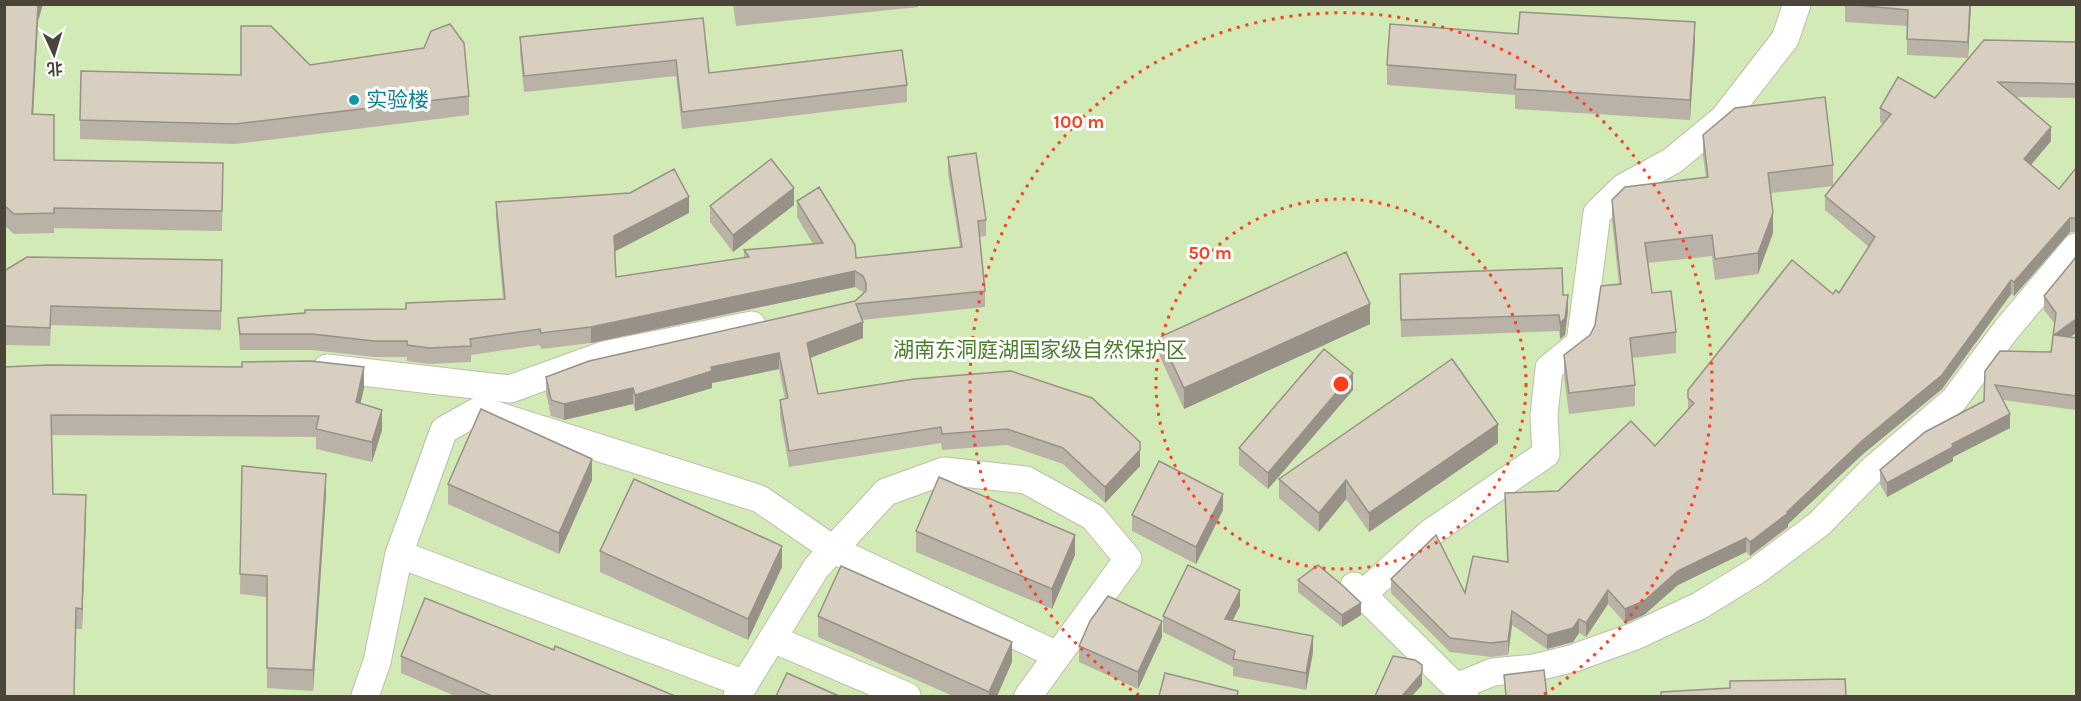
<svg xmlns="http://www.w3.org/2000/svg" width="2081" height="701" viewBox="0 0 2081 701" font-family="Karla,'Noto Sans SC',sans-serif">
	<rect width="100%" height="100%" fill="#f6f3ec"/>
	<path fill="#d2eab5" d="M4 5H2076V696H5Z"/>
	<g fill="none" stroke-linecap="round" stroke-linejoin="round">
		<defs>
			<g id="street">
				<path d="M327 368 510 389 604 355 752 325"/>
				<path d="M399 554 745 684"/>
				<path d="M1354 586 1465 696"/>
				<path d="M1362 595 1430 533 1546 454 1544 415 1549 368 1580 343 1597 213 1624 187 1672 161 1723 119 1785 39 1797 4"/>
				<path d="M773 639 907 696"/>
				<path d="M1456 687 1493 672 1534 668 1574 658 1635 636 1699 606 1756 571 1819 524 1872 470 1954 400 2006 330 2076 247"/>
				<path d="M365 696 377 662 399 554 444 430 480 410 760 499 834 550 1057 655"/>
				<path d="M737 696 816 568 886 492 944 471 1026 480 1093 517 1128 559 1028 696"/>
			</g>
		</defs>
		<use href="#street" stroke="#c2bbae" stroke-width="29"/>
		<use href="#street" stroke="#fff" stroke-width="27"/>
	</g>
	<g fill="#bab2a6">
		<path d="M4 4H43L38 21 33 114 54 160 223 163 222 231 54 228V233L14 234 4 225Z"/>
		<path d="M733 4H918V7L736 26Z"/>
		<path d="M1845 4H1971L1968 58 1907 55V26L1845 22Z"/>
		<path d="M703 18 709 73 907 85V102L682 129 676 76 524 92 520 53V37Z"/>
		<path d="M1518 34 1695 42 1690 120 1515 109V95L1387 85V65Z"/>
		<path d="M2076 42V98L2015 97 2051 141 2031 165 2059 189 2076 168V232H2070L2014 296 2011 294 1942 389 1863 454 1788 524V527L1750 556 1746 552 1678 585 1644 615 1625 623 1608 604 1586 637 1579 633 1573 642 1547 649 1512 625 1508 655 1491 657 1450 652 1391 593V579L1465 593 1507 562 1505 493 1558 491 1655 446 1688 410V390L1833 294 1839 293 1869 247 1825 210V196L1883 124 1880 122V108L1935 98Z"/>
		<path d="M310 65 469 96V115L235 144 80 139V120L241 75Z"/>
		<path d="M1703 135 1833 165V186L1771 193 1773 233 1758 274 1715 280 1712 256 1648 263 1652 293 1676 332V353L1632 358 1635 385V406L1569 414 1564 376V355L1590 335 1619 284 1612 221V200L1706 177 1703 156Z"/>
		<path d="M948 157 986 220V236L979 237 985 291V307L862 320 863 338 810 358 818 394 914 379 1140 466 1105 503 1063 464 1007 445 942 450 941 443 789 467 780 416V400L785 399 779 369 712 383V388L635 411 633 404 564 420 551 416 546 393V377L855 301 864 293 855 287 591 343 541 349 540 345 471 355V362L429 364 407 361V357H374L312 350H240L238 318 406 309 503 299 496 218V202L689 213 615 251 616 277 744 258V250L813 244 797 217V201L856 258 960 247 948 173Z"/>
		<path d="M794 205 733 252 710 222V206Z"/>
		<path d="M4 271 222 278 221 330 51 325 50 346 4 345Z"/>
		<path d="M1400 274 1563 295 1568 311 1565 335 1560 339 1559 331 1401 337Z"/>
		<path d="M2044 296 2076 333 2070 337 2076 338V410L2003 400 2010 428 1953 457V461L1887 497 1880 484V470L1984 401 1985 371 2051 352 2055 324 2044 310Z"/>
		<path d="M1370 324 1184 409 1160 357V337Z"/>
		<path d="M4 367 364 388 360 404 382 430 372 462 316 449V437L52 435 53 494 86 515 82 629H76Z"/>
		<path d="M1353 390 1268 489 1239 465V448Z"/>
		<path d="M1498 443 1369 532 1346 499 1319 532 1279 498V479Z"/>
		<path d="M242 466 326 494 313 691 267 688V597L240 594Z"/>
		<path d="M592 480 559 554 448 504V484Z"/>
		<path d="M1223 510 1196 564 1132 531V515Z"/>
		<path d="M916 531 1075 555 1052 609 916 552Z"/>
		<path d="M600 551 782 567 748 640 600 572Z"/>
		<path d="M1298 580 1361 615 1342 627 1298 592Z"/>
		<path d="M1240 606 1233 620 1313 652 1306 690 1233 676V667L1163 632V616Z"/>
		<path d="M818 616 1012 662 997 696H953L818 637Z"/>
		<path d="M1162 637 1138 689 1079 662V646Z"/>
		<path d="M554 650 675 696H455L401 673V656Z"/>
	</g>
	<g fill="#979187">
		<path d="M38 4H43L38 21 32 135V114Z"/>
		<path d="M1970 4H1971L1968 58V42Z"/>
		<path d="M1695 22V42L1690 120V100Z"/>
		<path d="M2051 127V141L2024 173V159Z"/>
		<path d="M794 188V205L733 252V235Z"/>
		<path d="M689 197V213L614 252V236Z"/>
		<path d="M1773 213V233L1758 274V253Z"/>
		<path d="M2070 218V232L2014 296V282Z"/>
		<path d="M855 271V287L591 343V327Z"/>
		<path d="M2011 280V294L1942 389 1863 454 1788 524V527L1750 556V542Z"/>
		<path d="M1568 295V311L1565 335 1560 339V323Z"/>
		<path d="M1370 304V324L1184 409V388Z"/>
		<path d="M2076 319V333L2054 349V335Z"/>
		<path d="M863 322V338L807 359V343Z"/>
		<path d="M779 353V369L712 383V388L635 411V395L711 367Z"/>
		<path d="M364 367V388L356 423V402Z"/>
		<path d="M1353 373V390L1268 489V473Z"/>
		<path d="M633 388V404L564 420V404Z"/>
		<path d="M382 410V430L372 462V442Z"/>
		<path d="M2010 414V428L1953 457V461L1887 497V483L1952 444Z"/>
		<path d="M1498 424V443L1369 532V513Z"/>
		<path d="M1140 450V466L1105 503V487Z"/>
		<path d="M592 459V480L559 554V533Z"/>
		<path d="M326 474V494L313 691V670Z"/>
		<path d="M1346 480V499L1319 532V513Z"/>
		<path d="M1223 494V510L1196 564V547Z"/>
		<path d="M86 495V515L82 629V609Z"/>
		<path d="M1075 535V555L1052 609V589Z"/>
		<path d="M1746 538V552L1678 585 1644 615 1625 623V609L1678 571Z"/>
		<path d="M782 546V567L748 640V619Z"/>
		<path d="M1240 590V606L1225 635V619Z"/>
		<path d="M1608 590V604L1586 637V623Z"/>
		<path d="M1361 603V615L1342 627V615Z"/>
		<path d="M1512 611V625L1508 655V641Z"/>
		<path d="M1579 619V633L1573 642 1547 649V635Z"/>
		<path d="M1162 621V637L1138 689V672Z"/>
		<path d="M1313 636V652L1306 690V673Z"/>
		<path d="M1012 642V662L997 696H989V692Z"/>
		<path d="M1422 673V685L1412 696H1402Z"/>
	</g>
	<g fill="#d8cfc1" stroke="#979187" stroke-width="1.5">
		<path d="M4 4H38L32 114 54 115V160L223 163 222 211 54 208V213L14 214 4 205Z"/>
		<path d="M1845 4H1970L1968 42 1907 39 1908 10Z"/>
		<path d="M1520 12 1695 22 1690 100 1515 89 1516 75 1387 65 1390 24 1518 34Z"/>
		<path d="M703 18 709 73 902 50 907 85 682 112 676 60 524 76 520 37Z"/>
		<path d="M450 24 464 43 469 96 235 124 80 120 81 71 241 75V26H271L310 65 424 48 431 31Z"/>
		<path d="M1984 40 2076 42V84L1998 82 2051 127 2024 159 2059 189 2076 168V218H2070L2014 282 2011 280 1942 375 1863 440 1787 512 1788 513 1750 542 1746 538 1678 571 1644 601 1625 609 1608 590 1586 623 1579 619 1573 628 1547 635 1512 611 1508 641 1491 643 1450 638 1391 579 1436 535 1465 593 1473 556 1508 562 1505 493 1558 491 1631 421 1655 446 1694 403 1688 398V390L1792 260 1833 294 1836 290 1839 293 1875 237 1825 196 1891 114 1880 108 1898 77 1935 98Z"/>
		<path d="M1825 97 1833 165 1768 173 1773 213 1758 253 1715 259 1712 235 1645 243 1652 293 1671 291 1676 332 1630 338 1635 385 1569 393 1564 355 1590 335 1595 325 1601 286 1621 284 1612 200 1625 187 1708 177 1703 135 1735 108Z"/>
		<path d="M976 153 986 220 978 221 985 291 856 304 863 322 807 343 818 394 914 379 1011 371 1092 398 1140 442V450L1105 487 1063 448 1007 429 942 434 941 427 789 451 780 400 788 398 779 353 711 367 712 371 635 395 633 388 564 404 551 400 546 377 589 361 855 301 866 291V283L863 276 855 271 591 327 541 333 540 329 470 339 471 346 429 348 407 345V341H374L312 334H240L238 318 305 313V310L406 309V303L505 299 496 202 630 193 674 169 689 197 614 236 616 277 749 257 744 250 823 243 797 201 819 187 855 245 856 258 962 247 948 157Z"/>
		<path d="M771 159 794 188 733 235 710 206Z"/>
		<path d="M1346 252 1370 304 1184 388 1160 337Z"/>
		<path d="M27 257 222 260 221 311 51 306 50 328 4 326V271Z"/>
		<path d="M2076 257V319L2054 335 2076 338V396L1995 385 2010 414 1952 444 1953 447 1887 483 1880 470 1925 432 1984 401 1985 371 2000 351 2051 352 2056 313 2044 296Z"/>
		<path d="M1562 268 1563 295H1568L1565 318 1560 323 1559 315 1401 320 1400 274Z"/>
		<path d="M1324 349 1353 373 1268 473 1239 448Z"/>
		<path d="M1452 359 1498 424 1369 513 1346 480 1319 513 1279 479Z"/>
		<path d="M311 361 364 367 356 402 382 410 372 442 316 429 319 416 51 415 53 494 86 495 82 609 76 608 74 696H4V367L49 365 242 367V362Z"/>
		<path d="M481 409 592 459 559 533 448 484Z"/>
		<path d="M1159 461 1223 494 1196 547 1132 515Z"/>
		<path d="M242 466 326 474 313 670 267 668V576L240 574Z"/>
		<path d="M939 477 1075 535 1052 589 916 531Z"/>
		<path d="M634 479 782 546 748 619 600 551Z"/>
		<path d="M1188 565 1240 590 1225 619 1313 636 1306 673 1233 659 1235 651 1163 616Z"/>
		<path d="M1318 565 1342 585 1361 603 1342 615 1298 580Z"/>
		<path d="M841 566 1012 642 989 692 818 616Z"/>
		<path d="M1108 596 1162 621 1138 672 1079 646 1090 621Z"/>
		<path d="M425 598 554 650 555 646 675 696H492L401 656Z"/>
		<path d="M1393 656 1415 660 1422 665V673L1402 696H1375Z"/>
		<path d="M1544 670 1547 696H1506L1504 675Z"/>
		<path d="M787 673 839 696H776Z"/>
		<path d="M1165 673 1238 691 1237 696H1159Z"/>
		<path d="M1845 679 1846 696H1661V692L1730 688V681Z"/>
	</g>
	<g fill="none" stroke="#fc3f1d" stroke-width="3" stroke-dasharray="3 6">
		<circle cx="1341" cy="384" r="185"/>
		<path d="M1139 695A371 371 0 1 1 1543 695"/>
	</g>
	<circle fill="#0f9aa8" stroke="#fff" stroke-width="2" cx="354" cy="100" r="6"/>
	<g text-anchor="middle" dominant-baseline="central" stroke-width="6" stroke-linejoin="round" paint-order="stroke">
		<g font-size="21" fill="#0d838f" stroke="#fff" text-anchor="start">
			<text x="366" y="100">实验楼</text>
		</g>
		<g font-size="21" fill="#4a7f2a" stroke="#fff">
			<text x="1040" y="350">湖南东洞庭湖国家级自然保护区</text>
		</g>
	</g>
	<circle cx="1341" cy="384" r="9" fill="#fc3f1d" stroke="#fff" stroke-width="3"/>
	<g font-size="18" text-anchor="middle" font-weight="bold" fill="#fc3f1d" stroke="#fff" stroke-width="6" stroke-linejoin="round" paint-order="stroke">
		<text x="1079" y="128">100 m</text>
		<text x="1210" y="259">50 m</text>
	</g>
	<rect width="2081" height="701" fill="none" stroke="#4b4439" stroke-width="12"/>
	<g transform="translate(54 54) rotate(176)" stroke="#ffffff" stroke-width="4.5" paint-order="stroke">
	<path d="M0-4.5L10 22L0 15L-10 22Z" fill="#4b4439"/>
	<text y="-9" font-size="16" font-weight="bold" text-anchor="middle" fill="#4b4439">北</text>
	</g>
</svg>
